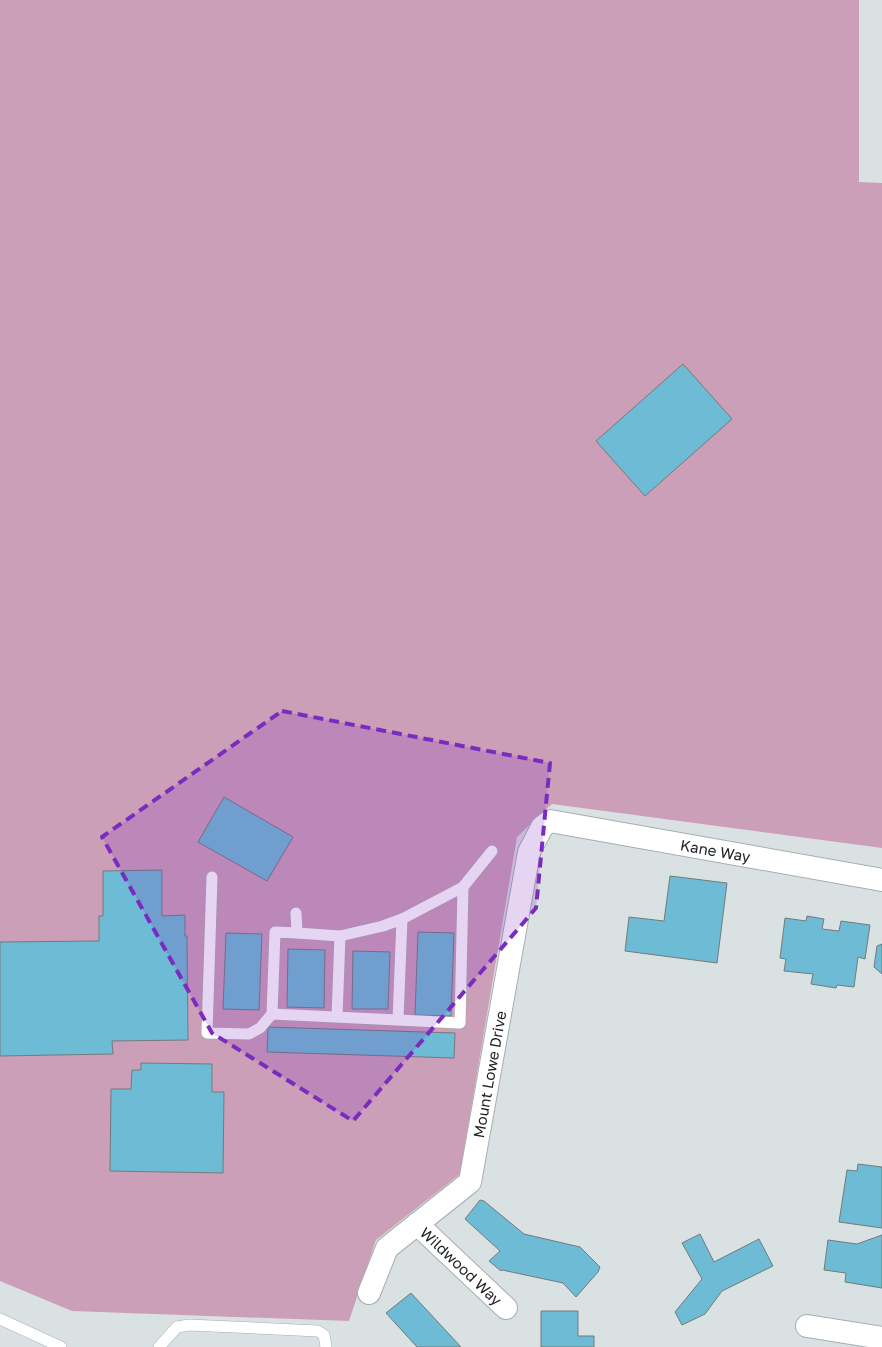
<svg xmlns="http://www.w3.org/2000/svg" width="882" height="1347" viewBox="0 0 882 1347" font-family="'Golos Text',sans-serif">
	<rect width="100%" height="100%" fill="#dae1e3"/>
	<path fill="#cc9fb8" d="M0 0H859V182L882 183V848L552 804 517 837 460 1174 376 1240 349 1321 72 1311 0 1281Z"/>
	<g fill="#6dbbd4" stroke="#747a7c">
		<path d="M683 364 732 419 645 496 596 441Z"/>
		<path d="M224 797 293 837 267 881 198 842Z"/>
		<path d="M162 870V916L185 915V936H187L188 1040 112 1041 113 1054 0 1056V942L99 941V916H103V871Z"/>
		<path d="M670 876 727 883 717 963 625 951 629 917 664 921Z"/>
		<path d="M807 916 824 919 822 929 839 931 841 921 870 925 865 959 858 957 854 987 837 985 836 988 811 984 813 974 784 971 786 959 780 958 785 918 806 921Z"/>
		<path d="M418 932 454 933 451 1016 415 1015Z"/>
		<path d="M226 933 262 934 259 1010 223 1009Z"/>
		<path d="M882 944V974L874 967 877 946Z"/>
		<path d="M288 949 325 950 324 1008 287 1007Z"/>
		<path d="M353 951 390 952 388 1009H352Z"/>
		<path d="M268 1027 455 1033 454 1058 267 1052Z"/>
		<path d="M141 1063 212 1064V1092H224L223 1173 110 1171 111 1089H131L132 1070H141Z"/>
		<path d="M858 1164 882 1167V1228L839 1222 847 1170 857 1171Z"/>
		<path d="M480 1200 484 1201 524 1234 580 1247 600 1267 598 1272 576 1297 563 1283 502 1270 501 1271 489 1261 500 1251 465 1219Z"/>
		<path d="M700 1234 714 1262 759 1239 773 1266 722 1291 705 1314 682 1325 675 1312 702 1279 682 1243Z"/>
		<path d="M882 1235V1288L845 1282 846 1273 824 1270 828 1240 857 1244Z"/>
		<path d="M411 1293 461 1347H417L386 1313Z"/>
		<path d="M541 1311H578V1336H594V1347H541Z"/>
	</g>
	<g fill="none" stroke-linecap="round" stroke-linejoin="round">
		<defs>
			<g id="service">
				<path d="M212 877 207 1033 249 1034 260 1028 272 1014 275 932 297 933 296 913"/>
				<path d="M463 887 492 851"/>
				<path d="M297 933 340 936"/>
				<path d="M272 1014 460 1023 463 887 402 919 383 926 340 936 337 1017"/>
				<path d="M398 1020 402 919"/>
				<path d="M0 1319 61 1347"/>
				<path d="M159 1347 177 1327 189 1325 318 1331 324 1335 326 1347"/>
			</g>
			<g id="minor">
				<path id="s1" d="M417 1224 506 1308"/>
				<path id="s2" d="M369 1293 387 1248 470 1182 529 852 542 827 550 821 882 880"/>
				<path d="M807 1326 882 1338"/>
			</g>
		</defs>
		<use href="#service" stroke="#a7aeb0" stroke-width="12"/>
		<use href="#minor" stroke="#a7aeb0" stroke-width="24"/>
		<use href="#service" stroke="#fff" stroke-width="11"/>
		<use href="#minor" stroke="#fff" stroke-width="22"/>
	</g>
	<path fill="#7b2cbf" fill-opacity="0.2" stroke="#7b2cbf" stroke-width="4" stroke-dasharray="10 6" stroke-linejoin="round" d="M282 711 550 763 536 908 353 1121 212 1033 102 837Z"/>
	<g text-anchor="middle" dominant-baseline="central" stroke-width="4" stroke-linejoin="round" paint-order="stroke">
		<g font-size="15" fill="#1f2122" stroke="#e7eef1">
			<text stroke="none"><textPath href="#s2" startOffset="696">Kane Way</textPath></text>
			<text stroke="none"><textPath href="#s2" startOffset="264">Mount Lowe Drive</textPath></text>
			<text stroke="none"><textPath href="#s1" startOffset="61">Wildwood Way</textPath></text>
		</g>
	</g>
</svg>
